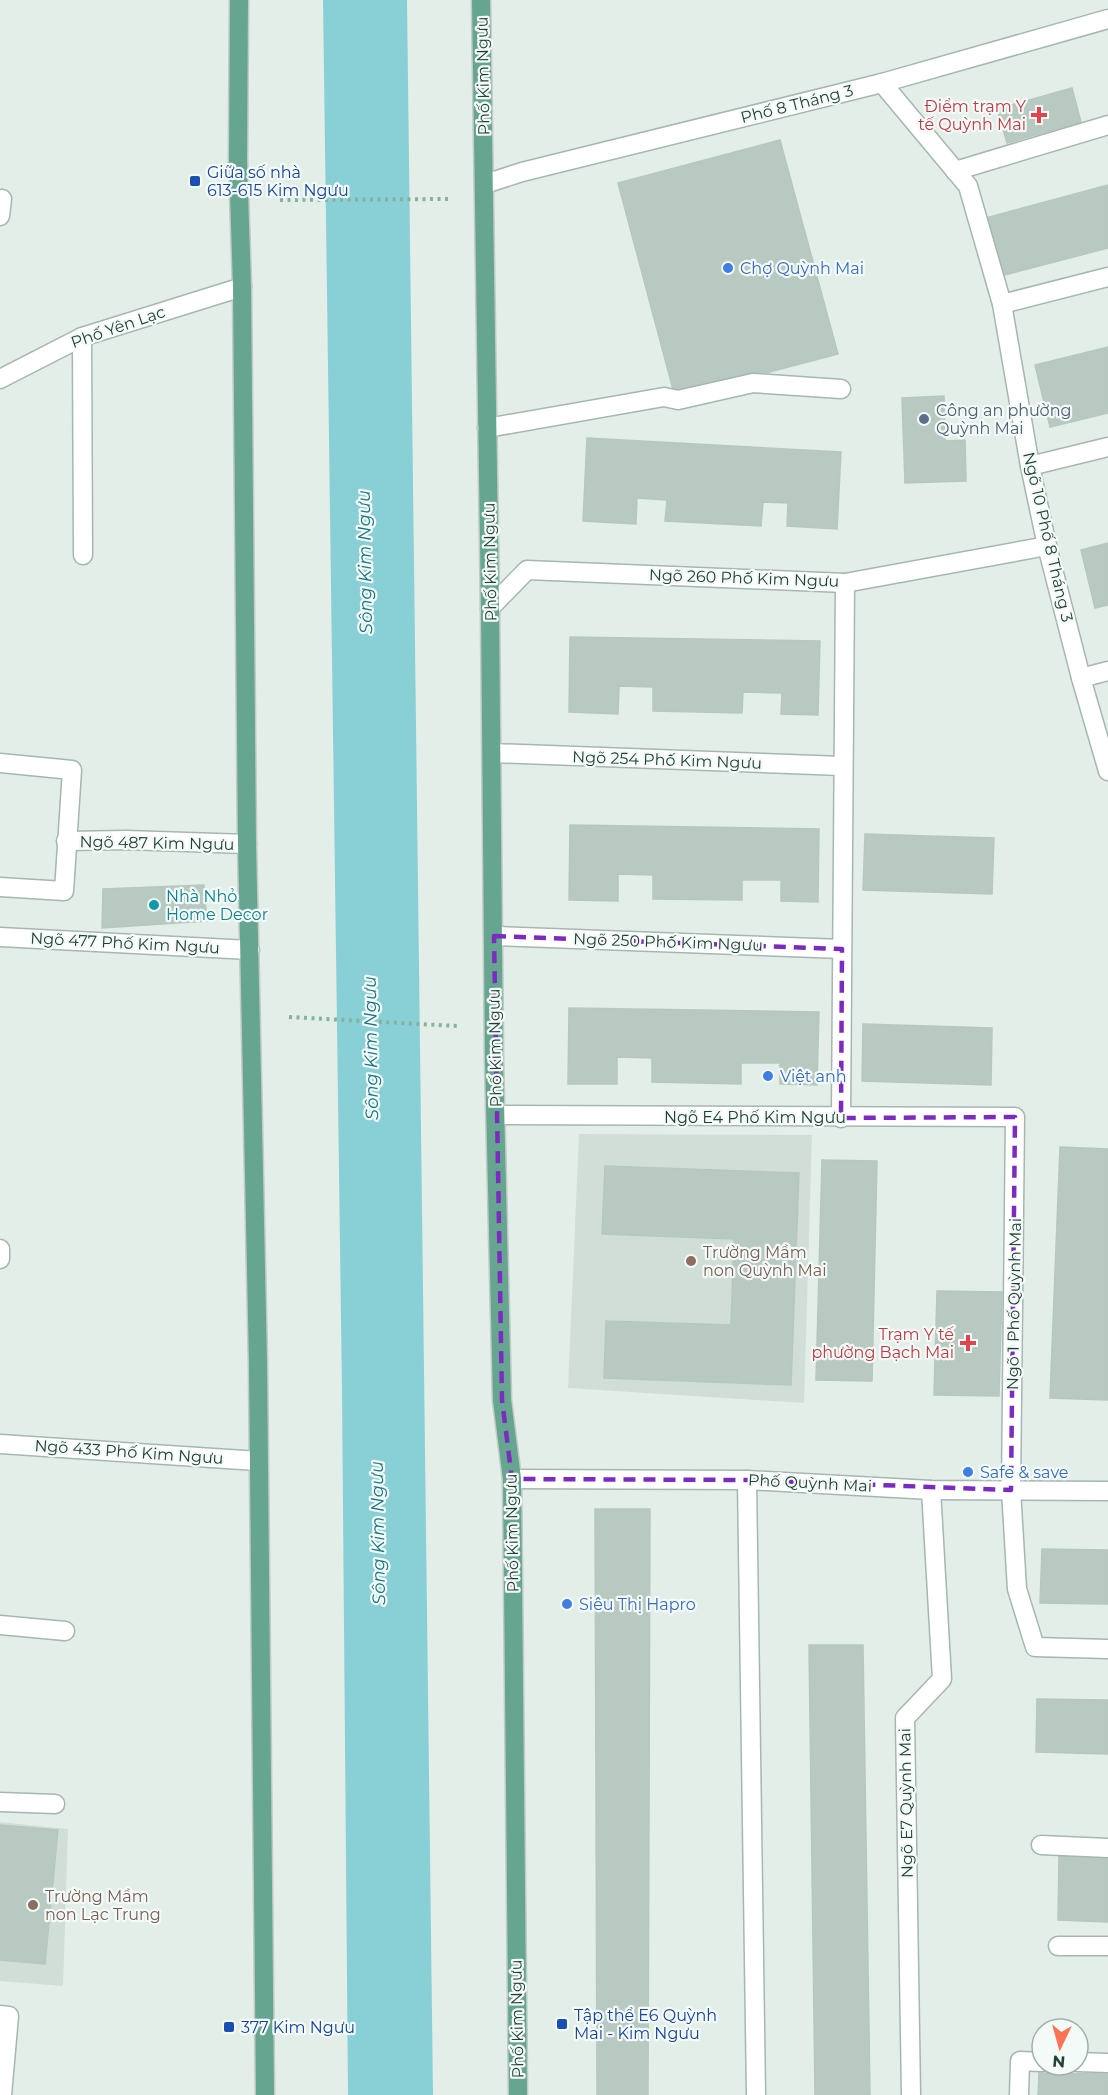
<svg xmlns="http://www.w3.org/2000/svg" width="1108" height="2095" viewBox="0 0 1108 2095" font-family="Montserrat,sans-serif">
	<rect width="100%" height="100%" fill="#e3eee9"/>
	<g fill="#d1ded7">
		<path d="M579 1134 812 1135 804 1403 568 1388Z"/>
		<path d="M0 1822 68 1829 63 1986 0 1981Z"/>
	</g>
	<path fill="#89cfd6" d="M323 0H407L433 2095H348L342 1391Z"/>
	<g fill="#b8c9c1" stroke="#b5c8bf" stroke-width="1.5">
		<path d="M1072 88 1081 122 1007 143 997 109Z"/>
		<path d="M780 140 838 354 675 397 618 183Z"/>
		<path d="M1108 185V248L997 277 982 219Z"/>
		<path d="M1108 347V413L1050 427 1035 365Z"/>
		<path d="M944 396 945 441 965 440 966 481 905 483 902 398Z"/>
		<path d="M587 438 841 452 837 529 787 526 788 503 763 502 761 526 665 521 667 500 637 498 636 524 583 521Z"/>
		<path d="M1108 543V605L1095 608 1081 550Z"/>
		<path d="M570 637 820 641 818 715 781 714 782 693 743 692 742 713 653 711V687L619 686 618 714 569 712Z"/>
		<path d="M570 825 819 829 818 902 781 901V880H742V900L653 899V875L618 874V901L569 900Z"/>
		<path d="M865 834 994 838 992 894 863 890Z"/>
		<path d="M204 885 207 921 102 928 103 889Z"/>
		<path d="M569 1008 819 1012 817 1085 780 1084V1063H741V1084L652 1082V1058L617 1057V1084H568Z"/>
		<path d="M863 1024 992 1028 991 1085 862 1081Z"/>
		<path d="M1060 1147 1108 1149V1400L1050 1398Z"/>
		<path d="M822 1160 877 1161 872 1381 816 1380Z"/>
		<path d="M605 1166 799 1173 791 1385 604 1378 606 1321 731 1325 734 1239 602 1234Z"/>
		<path d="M937 1291 1002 1292 999 1396 934 1395Z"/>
		<path d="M595 1509H650L648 2095H597Z"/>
		<path d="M1042 1549 1108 1550V1604L1040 1603Z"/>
		<path d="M809 1645H863L870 2095H815Z"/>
		<path d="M1037 1699 1108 1700V1754L1036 1752Z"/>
		<path d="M0 1825 58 1830 45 1964 0 1960Z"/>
		<path d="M1059 1855 1108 1856V1922L1058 1920Z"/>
		<path d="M1039 2073 1108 2074V2095H1038Z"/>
	</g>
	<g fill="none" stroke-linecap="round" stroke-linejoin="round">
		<defs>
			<g id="minor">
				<path d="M882 83 968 186 1002 304 1030 466 1047 546 1081 678 1108 771"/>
				<path d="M955 171 1108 125"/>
				<path d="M485 184 522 172 882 83 1108 19"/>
				<path d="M0 216 2 199"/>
				<path d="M1002 304 1108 277"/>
				<path d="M82 337 83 555"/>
				<path d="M0 379 82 337 242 287"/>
				<path d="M487 428 664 397 678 400 753 383 841 389"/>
				<path d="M1030 466 1108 447"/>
				<path d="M490 608 527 570 845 583 1047 546"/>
				<path d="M1081 678 1108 671"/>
				<path d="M492 753 842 766"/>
				<path d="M0 763 72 770 64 891 0 887"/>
				<path d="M66 841 126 840 247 844"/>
				<path d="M494 936 842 949"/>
				<path d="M0 937 250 950"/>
				<path d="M496 1115 1015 1117 1011 1490 1017 1589 1035 1647 1108 1649"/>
				<path d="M841 1118 845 583"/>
				<path d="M0 1249V1259"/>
				<path d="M0 1444 258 1461"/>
				<path d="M512 1479 747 1480 931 1490 1108 1491"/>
				<path d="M747 1480 756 2095"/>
				<path d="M0 1625 65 1631"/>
				<path d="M0 1802 55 1804"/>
				<path d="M1041 1845 1108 1848"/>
				<path d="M1058 1946H1108"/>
				<path d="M0 2015 9 2016 2 2095"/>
				<path d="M1078 2062 1108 2063"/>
				<path d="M911 2095 905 1718 942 1679 931 1490"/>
				<path d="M1019 2095 1020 2061 1042 2062"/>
			</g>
			<g id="major">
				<path d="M239 0 238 161 242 287 247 844 258 1363 265 2095"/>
				<path d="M481 0 490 608 494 1060 502 1400 512 1479 518 2095"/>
			</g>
		</defs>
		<use href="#minor" stroke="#a5b7b0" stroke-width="21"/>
		<use href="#major" stroke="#c1cac7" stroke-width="21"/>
		<g stroke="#82b3a1" stroke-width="4" stroke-dasharray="3 4.5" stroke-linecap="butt">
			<path d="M280 200 449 199"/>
			<path d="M289 1017 457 1026"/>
		</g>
		<use href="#minor" stroke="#fff" stroke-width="18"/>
		<use href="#major" stroke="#66a691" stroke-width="18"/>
	</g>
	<path fill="none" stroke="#7b2cbf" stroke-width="4.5" stroke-dasharray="12 8" stroke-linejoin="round" d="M494 936 842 949 841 1118 1015 1117 1011 1490 747 1480 512 1479 502 1400Z"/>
	<g fill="#e0444e" stroke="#f4faf7" stroke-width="2">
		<path d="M1036 106h6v6h6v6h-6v6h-6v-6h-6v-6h6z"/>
		<path d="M965 1334h6v6h6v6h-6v6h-6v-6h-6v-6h6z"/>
	</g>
	<g fill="#1a4fb4" stroke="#f4faf7" stroke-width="2">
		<rect x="189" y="175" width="12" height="12" rx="3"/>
		<rect x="556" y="2018" width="12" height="12" rx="3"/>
		<rect x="223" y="2021" width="12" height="12" rx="3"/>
	</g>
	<g fill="#3f7fe0" stroke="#f4faf7" stroke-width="2">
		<circle cx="728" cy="268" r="6"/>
		<circle cx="768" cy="1076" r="6"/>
		<circle cx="968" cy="1472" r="6"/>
		<circle cx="567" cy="1604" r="6"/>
	</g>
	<circle fill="#5c6f8a" stroke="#f4faf7" stroke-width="2" cx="924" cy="419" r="6"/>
	<circle fill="#0f9aa8" stroke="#f4faf7" stroke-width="2" cx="154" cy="905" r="6"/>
	<g fill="#8d6e63" stroke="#f4faf7" stroke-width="2">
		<circle cx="691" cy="1261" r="6"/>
		<circle cx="33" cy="1905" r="6"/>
	</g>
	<g text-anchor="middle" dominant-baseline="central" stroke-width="4.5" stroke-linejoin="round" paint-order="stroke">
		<g font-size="16" fill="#224136" stroke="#f4faf7">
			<text transform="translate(483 76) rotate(-91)">Phố Kim Ngưu</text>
			<text transform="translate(797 104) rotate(-14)">Phố 8 Tháng 3</text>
			<text transform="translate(118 327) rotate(-19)">Phố Yên Lạc</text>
			<text transform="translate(1048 537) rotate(77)">Ngõ 10 Phố 8 Tháng 3</text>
			<text transform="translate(490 562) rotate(-91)">Phố Kim Ngưu</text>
			<text transform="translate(744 578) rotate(2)">Ngõ 260 Phố Kim Ngưu</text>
			<text transform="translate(667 760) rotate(2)">Ngõ 254 Phố Kim Ngưu</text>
			<text transform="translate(157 843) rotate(1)">Ngõ 487 Kim Ngưu</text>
			<text transform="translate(668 942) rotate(2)">Ngõ 250 Phố Kim Ngưu</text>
			<text transform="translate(125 943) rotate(3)">Ngõ 477 Phố Kim Ngưu</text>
			<text transform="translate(495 1048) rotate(-91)">Phố Kim Ngưu</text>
			<text x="755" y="1117">Ngõ E4 Phố Kim Ngưu</text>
			<text transform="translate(1014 1304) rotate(-89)">Ngõ 1 Phố Quỳnh Mai</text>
			<text transform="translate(129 1452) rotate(4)">Ngõ 433 Phố Kim Ngưu</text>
			<text transform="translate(810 1483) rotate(3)">Phố Quỳnh Mai</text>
			<text transform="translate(512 1533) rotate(-91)">Phố Kim Ngưu</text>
			<text transform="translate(906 1803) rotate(-91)">Ngõ E7 Quỳnh Mai</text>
			<text transform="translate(517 2019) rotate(-91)">Phố Kim Ngưu</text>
		</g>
		<g font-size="16" fill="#be3a42" stroke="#f4faf7" text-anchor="end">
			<text x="1026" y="106">Điểm trạm Y<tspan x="1026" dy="18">tế Quỳnh Mai</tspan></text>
			<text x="954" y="1334">Trạm Y tế<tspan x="954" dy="18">phường Bạch Mai</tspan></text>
		</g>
		<g font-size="16" fill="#164399" stroke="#f4faf7" text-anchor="start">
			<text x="207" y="172">Giữa số nhà<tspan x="207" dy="18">613-615 Kim Ngưu</tspan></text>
			<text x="574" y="2015">Tập thể E6 Quỳnh<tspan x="574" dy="18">Mai - Kim Ngưu</tspan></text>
			<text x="241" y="2027">377 Kim Ngưu</text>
		</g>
		<g font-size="16" fill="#366cbe" stroke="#f4faf7" text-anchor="start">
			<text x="740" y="268">Chợ Quỳnh Mai</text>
			<text x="780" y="1076">Việt anh</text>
			<text x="980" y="1472">Safe &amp; save</text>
			<text x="579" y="1604">Siêu Thị Hapro</text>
		</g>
		<g font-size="16" fill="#4e5e75" stroke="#f4faf7" text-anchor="start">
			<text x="936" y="410">Công an phường<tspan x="936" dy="18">Quỳnh Mai</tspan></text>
		</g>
		<g font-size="16" fill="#0d838f" stroke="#f4faf7" text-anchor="start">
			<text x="166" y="896">Nhà Nhỏ<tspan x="166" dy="18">Home Decor</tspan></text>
		</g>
		<g font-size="16" fill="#785e54" stroke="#f4faf7" text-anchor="start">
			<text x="703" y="1252">Trường Mầm<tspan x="703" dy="18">non Quỳnh Mai</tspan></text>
			<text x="45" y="1896">Trường Mầm<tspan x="45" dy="18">non Lạc Trung</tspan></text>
		</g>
		<g font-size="18" font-style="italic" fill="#187681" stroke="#f4faf7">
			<text transform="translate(365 562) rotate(-91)">Sông Kim Ngưu</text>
			<text transform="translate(371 1048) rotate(-91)">Sông Kim Ngưu</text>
			<text transform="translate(378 1533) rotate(-91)">Sông Kim Ngưu</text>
		</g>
	</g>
	<g transform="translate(1060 2047) rotate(185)"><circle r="28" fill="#f4faf7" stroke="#a0b0aa" stroke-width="1.5"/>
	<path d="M0-4.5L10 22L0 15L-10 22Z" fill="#fa7456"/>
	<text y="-9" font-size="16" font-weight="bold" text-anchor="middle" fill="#224136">N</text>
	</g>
</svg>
